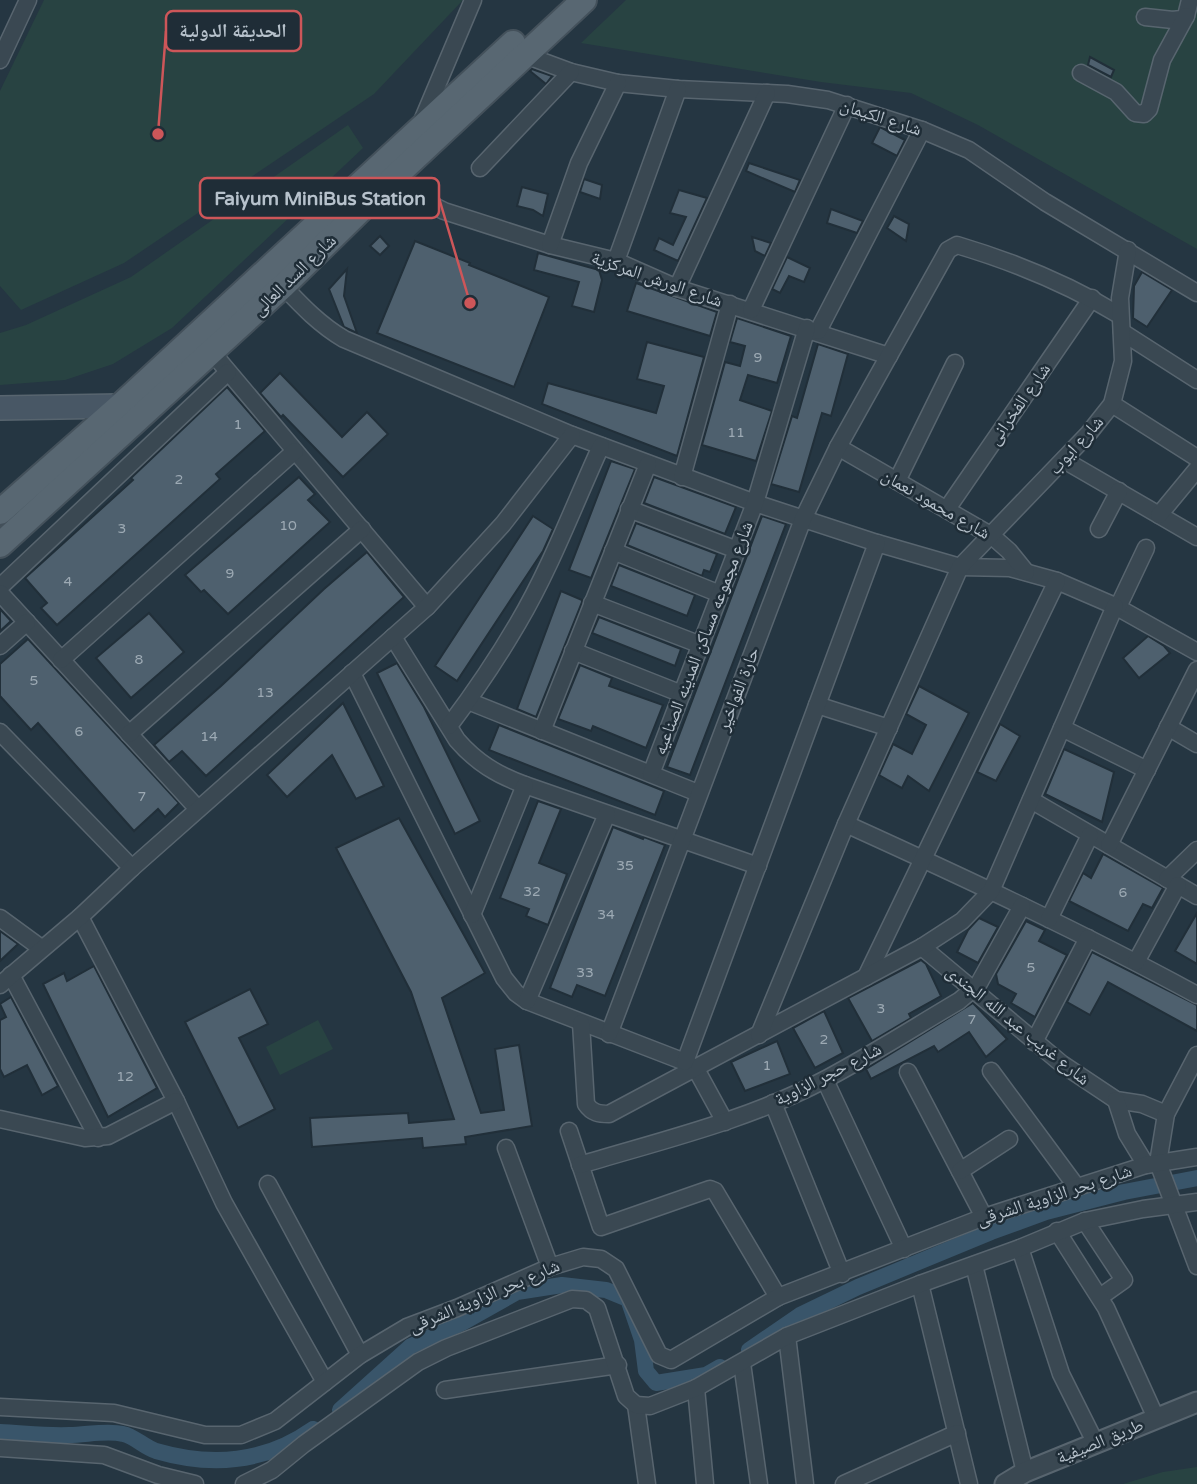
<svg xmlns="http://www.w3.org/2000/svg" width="1197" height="1484" viewBox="0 0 1197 1484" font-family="'Varela Round','Noto Naskh Arabic',sans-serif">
	<rect width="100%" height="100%" fill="#253642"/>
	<g fill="#284342">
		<path d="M44 0H463L374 94 124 263 21 310 0 286V91Z"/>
		<path d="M626 0H1197V249L978 125 911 93 821 82 581 43Z"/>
		<path d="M348 125 363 148 172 328 113 364 65 380 0 385V333L26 325 131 277Z"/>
		<path d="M318 1020 333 1049 280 1075 266 1047Z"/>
		<path d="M1197 1467V1484H1123L1163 1472Z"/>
	</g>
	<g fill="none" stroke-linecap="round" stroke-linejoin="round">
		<g stroke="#39556a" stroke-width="16">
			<path d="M749 1350 800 1315 858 1287 991 1232 1046 1212 1124 1192 1197 1178"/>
			<path d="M340 1410 411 1346 462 1323 517 1292 562 1285 606 1290 628 1299 642 1340 646 1371 656 1383 706 1375 720 1367"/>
			<path d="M0 1432C23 1433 46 1436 69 1435 86 1435 107 1430 123 1434 134 1436 144 1447 156 1451 211 1467 265 1463 313 1429"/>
		</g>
	</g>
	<g fill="#4e606e" stroke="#212f39" stroke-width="2">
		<path d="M1090 57 1114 70 1111 77 1088 65Z"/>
		<path d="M532 69 552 76 546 84 530 71Z"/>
		<path d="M880 127 905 140 897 156 872 143Z"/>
		<path d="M749 163 800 180 795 192 746 171Z"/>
		<path d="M584 179 602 185 600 199 580 192Z"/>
		<path d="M522 187 548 194 543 216 533 210 517 206Z"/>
		<path d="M679 190 707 198 678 261 654 250 659 238 673 245 686 217 670 213Z"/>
		<path d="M831 209 863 221 857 233 827 223Z"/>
		<path d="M894 216 909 224 906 241 887 228Z"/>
		<path d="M380 236 389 246 380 255 370 246Z"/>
		<path d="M752 237 771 243 765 256 755 251Z"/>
		<path d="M415 241 470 263 469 265 549 297 514 387 377 333Z"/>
		<path d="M538 253 599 270 602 280 594 312 572 306 579 282 534 270Z"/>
		<path d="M787 257 810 268 804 282 789 276 780 293 772 289Z"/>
		<path d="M347 269 344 296 357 333 344 327 329 289Z"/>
		<path d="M1142 272 1172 290 1147 327 1133 318 1134 286Z"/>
		<path d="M636 283 717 312 710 336 627 311Z"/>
		<path d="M737 318 791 336 777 383 748 375 740 400 772 411 756 461 702 445 725 362 740 366 745 346 730 342Z"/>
		<path d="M647 342 704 357 677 456 542 404 548 383 656 413 664 386 637 379Z"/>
		<path d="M818 344 848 354 831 416 822 413 799 492 771 484 792 416 797 418Z"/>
		<path d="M280 373 342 437 367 412 388 434 343 477 283 415 281 417 260 393Z"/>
		<path d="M227 387 265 431 216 474 220 479 57 625 41 608 47 603 25 578 133 480 131 478Z"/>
		<path d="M611 461 635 469 591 578 569 570Z"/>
		<path d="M299 477 315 494 308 500 330 522 228 614 204 590 201 592 185 575Z"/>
		<path d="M654 477 736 507 725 534 644 503Z"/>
		<path d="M533 516 553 529 543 551 457 681 435 666Z"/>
		<path d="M762 516 786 524 690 775 667 767Z"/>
		<path d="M636 523 717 554 710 572 704 570 702 576 627 545Z"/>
		<path d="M367 552 404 597 206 776 182 751 169 762 154 745 221 686 324 589Z"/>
		<path d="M619 565 695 595 687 616 611 586Z"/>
		<path d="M561 591 582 600V602L536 717 517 709Z"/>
		<path d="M0 609 11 621 0 631Z"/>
		<path d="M149 613 184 652 131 698 96 658Z"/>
		<path d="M599 617 681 649 675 666 592 633Z"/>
		<path d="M1148 636 1164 646 1170 653 1139 678 1123 658Z"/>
		<path d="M28 639 179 803 165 817 158 809 134 831 38 723 31 730 0 696V664Z"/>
		<path d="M397 663 424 707 480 821 455 834 377 673Z"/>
		<path d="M580 665 612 678 609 686 663 705 646 748 593 726 591 731 558 719Z"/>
		<path d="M919 686 969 713 929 791 908 776 902 788 879 775 893 744 912 754 926 725 906 714Z"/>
		<path d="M343 703 384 786 356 799 332 755 287 797 267 775Z"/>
		<path d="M1000 724 1020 736 996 781 977 772Z"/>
		<path d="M499 725 664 791 655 815 489 750Z"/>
		<path d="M1064 749 1114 772 1102 822 1045 794Z"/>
		<path d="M538 801 561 809 539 863 567 874 548 925 526 916 529 909 500 898Z"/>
		<path d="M399 818 485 973 442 998 481 1113 504 1110 495 1049 519 1045 532 1126 465 1137 466 1144 423 1148 422 1138 312 1147 310 1118 408 1113 409 1123 454 1119 411 992 336 848Z"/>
		<path d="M613 827 643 839 644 837 665 845 605 996 577 985 572 997 550 988Z"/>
		<path d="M1103 854 1163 888 1152 908 1143 904 1128 931 1069 901 1083 873 1091 878Z"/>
		<path d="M1197 913V964L1175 951Z"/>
		<path d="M979 918 998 927 978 963 957 952 968 930Z"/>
		<path d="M1026 921 1045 930 1039 941 1067 955 1035 1017 1011 1003 1016 994 998 984 996 974Z"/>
		<path d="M0 931 18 944 0 961Z"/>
		<path d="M1092 952 1197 1005V1031L1108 982 1090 1015 1067 1002Z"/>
		<path d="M921 960 926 964 941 996 909 1014 911 1018 872 1041 848 998Z"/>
		<path d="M94 966 157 1088 108 1117 43 984 64 973 67 981Z"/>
		<path d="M250 989 268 1024 239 1038 275 1109 238 1128 185 1022Z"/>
		<path d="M11 997 58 1086 42 1095 27 1065 4 1077 0 1069V1020L6 1017 0 1004Z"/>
		<path d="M973 1003 1007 1039 986 1057 969 1032 938 1052 934 1046 871 1079 866 1069Z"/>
		<path d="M824 1011 843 1053 815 1068 793 1028Z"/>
		<path d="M777 1041 790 1074 745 1091 731 1062Z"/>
	</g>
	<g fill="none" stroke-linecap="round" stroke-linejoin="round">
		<defs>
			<g id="minor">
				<path d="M1145 17 1173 20 1181 19 1186 16 1190 0"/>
				<path d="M525 55 571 72 618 83 678 89 787 94 828 100 922 130 969 150 1045 202 1197 293"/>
				<path d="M0 60 28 0"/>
				<path d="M1081 73 1116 92 1135 113 1144 114 1149 109 1162 60 1186 16"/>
				<path d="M422 121 473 0"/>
				<path d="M480 168 571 72"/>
				<path d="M388 183 444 211 550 245 616 261 677 288 889 356"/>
				<path d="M550 245 579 163 618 83"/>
				<path d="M616 261 678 89"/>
				<path d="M283 286C302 306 320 325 344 339L572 435 755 503 877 543 960 567 1010 568 1057 581 1115 606 1197 652"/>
				<path d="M677 288 767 93"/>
				<path d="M751 310 847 105"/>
				<path d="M818 331 922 130"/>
				<path d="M1122 332 1197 380"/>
				<path d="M205 344 427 607"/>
				<path d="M1112 404 1197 458"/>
				<path d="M838 447 992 536 1009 551 1026 572"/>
				<path d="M1064 460 1197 537"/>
				<path d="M682 477 730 304"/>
				<path d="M897 481 955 363"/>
				<path d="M629 509 737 550"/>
				<path d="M947 509 1092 298"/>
				<path d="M1159 515 1197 469"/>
				<path d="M1099 529 1119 491"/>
				<path d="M613 551 720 594"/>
				<path d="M0 587 228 372"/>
				<path d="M0 593 198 809"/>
				<path d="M592 603 701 645"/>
				<path d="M1118 607 1146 548"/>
				<path d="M393 637 457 740C476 762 497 775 525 785L758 866"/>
				<path d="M0 646 27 622"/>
				<path d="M573 651 682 694"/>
				<path d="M61 660 295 451"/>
				<path d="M352 673 504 978 516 993 527 1001 685 1062 696 1069 725 1122"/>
				<path d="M468 701 698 793"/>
				<path d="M817 705 889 728"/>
				<path d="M449 726C474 693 497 659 518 623 551 567 574 505 601 446"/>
				<path d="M1168 727 1197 744"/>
				<path d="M1062 728 1147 770"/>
				<path d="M542 731 648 464"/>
				<path d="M0 732 132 868"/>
				<path d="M129 734 362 529"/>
				<path d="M651 774 755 503 807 328"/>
				<path d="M1031 800 1197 896"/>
				<path d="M846 824C965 878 1083 933 1197 995"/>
				<path d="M1109 845 1197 670"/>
				<path d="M1167 879 1197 850"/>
				<path d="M472 915 525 785"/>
				<path d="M80 917 176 1101 224 1203 325 1382"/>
				<path d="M0 918 41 948"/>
				<path d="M1049 919 1090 835"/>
				<path d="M922 947 1062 1064 1116 1100 1142 1104 1166 1114"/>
				<path d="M1136 962 1178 885"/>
				<path d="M11 975 98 1138"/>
				<path d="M866 977 1057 581"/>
				<path d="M0 985 80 917 132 868 427 607 503 524 572 435"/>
				<path d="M527 1001 607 814"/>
				<path d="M581 1023 586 1104C592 1113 599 1114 609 1114L922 947 962 921 991 891 1115 606"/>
				<path d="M609 1034 803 519 838 447 948 250 957 245C1014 262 1068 284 1119 315"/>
				<path d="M759 1035 846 824 960 567 1089 433 1112 404 1123 361 1120 298 1128 250"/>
				<path d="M1034 1042 1088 938"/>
				<path d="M1197 1055 1166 1114 1158 1163 1197 1266"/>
				<path d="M685 1062 877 543"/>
				<path d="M991 1071 1076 1186"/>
				<path d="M908 1072 984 1217"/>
				<path d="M825 1080 904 1249"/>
				<path d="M1116 1100 1127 1134 1146 1165"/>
				<path d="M773 1103 842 1274"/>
				<path d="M0 1119 85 1138 108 1136 176 1101"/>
				<path d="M569 1131 601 1227 710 1189 715 1191 778 1297"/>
				<path d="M506 1148 550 1267"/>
				<path d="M580 1165C663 1140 749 1120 826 1079 871 1055 915 1027 959 1001L978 985 1022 906"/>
				<path d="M960 1171 1009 1139"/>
				<path d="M268 1184 360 1355"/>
				<path d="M1085 1221 1124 1280 1100 1297"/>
				<path d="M1057 1231 1106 1308 1156 1418"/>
				<path d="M1020 1248 1061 1374 1095 1442"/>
				<path d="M974 1265 1025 1472"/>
				<path d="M920 1284 969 1484"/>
				<path d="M787 1336 805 1484"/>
				<path d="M742 1363 759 1484"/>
				<path d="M696 1388 705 1484"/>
				<path d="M445 1390 618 1365"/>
				<path d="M636 1405 647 1484"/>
				<path d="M0 1407 114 1413 205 1435H241L275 1421 360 1355 407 1327 457 1308 550 1267 583 1257 601 1259 616 1269 659 1355 671 1360 778 1297 984 1217 1146 1165 1197 1157"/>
				<path d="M0 1448 104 1455 158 1475 195 1484"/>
				<path d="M244 1484 272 1470 304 1444 418 1362 446 1348 572 1299 586 1300 597 1308 626 1396 636 1405 650 1406 696 1388 787 1336 920 1284 1020 1248 1085 1221 1143 1209 1197 1202"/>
				<path d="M844 1484 957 1433"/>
			</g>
			<path id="tertiary" d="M1005 1484 1025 1472 1197 1402"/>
			<path id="secondary" d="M0 408 120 406"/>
			<g id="primary">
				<path d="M0 512 120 406 513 43"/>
				<path d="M0 545 283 286 388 183 584 0"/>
			</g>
		</defs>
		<use href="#minor" stroke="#58656f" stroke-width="19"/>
		<use href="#tertiary" stroke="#58656f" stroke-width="23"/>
		<use href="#secondary" stroke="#58656f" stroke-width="26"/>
		<use href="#primary" stroke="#44515b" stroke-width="28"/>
		<use href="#minor" stroke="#3a4852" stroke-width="16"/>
		<use href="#tertiary" stroke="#3a4852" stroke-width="19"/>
		<use href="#secondary" stroke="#485765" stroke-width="23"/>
		<use href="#primary" stroke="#586772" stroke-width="24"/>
	</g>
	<g text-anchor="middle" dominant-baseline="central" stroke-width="5" stroke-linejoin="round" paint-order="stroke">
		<g font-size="14" fill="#9daab4">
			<text x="758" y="357">9</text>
			<text x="238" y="424">1</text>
			<text x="736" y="432">11</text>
			<text x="179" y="479">2</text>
			<text x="288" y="525">10</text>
			<text x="122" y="528">3</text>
			<text x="230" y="573">9</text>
			<text x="68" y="581">4</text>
			<text x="139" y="659">8</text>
			<text x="34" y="680">5</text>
			<text x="265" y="692">13</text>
			<text x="79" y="731">6</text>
			<text x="209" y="736">14</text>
			<text x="142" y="796">7</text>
			<text x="625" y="865">35</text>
			<text x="532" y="891">32</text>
			<text x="1123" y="892">6</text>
			<text x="606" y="914">34</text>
			<text x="1031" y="967">5</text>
			<text x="585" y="972">33</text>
			<text x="881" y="1008">3</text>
			<text x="972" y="1019">7</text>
			<text x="824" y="1039">2</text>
			<text x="767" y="1065">1</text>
			<text x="125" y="1076">12</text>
		</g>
		<g font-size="18" fill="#b7c2cc" stroke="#1f2d37">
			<text transform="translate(881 117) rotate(18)">شارع الكيمان</text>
			<text transform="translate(294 275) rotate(-44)">شارع السد العالى</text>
			<text transform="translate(657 279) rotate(19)">شارع الورش المركزية</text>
			<text transform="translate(1019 404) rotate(-55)">شارع الفخرانى</text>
			<text transform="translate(1076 445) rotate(-48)">شارع ايوب</text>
			<text transform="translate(936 504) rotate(30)">شارع محمود نعمان</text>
			<text transform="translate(703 638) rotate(-69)">شارع مجموعه مساكن المدينه الصناعيه</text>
			<text transform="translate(738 689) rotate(-69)">حارة الفواخير</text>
			<text transform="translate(1018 1025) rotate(39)">شارع غريب عبد الله الجندى</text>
			<text transform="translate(828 1074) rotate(-27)">شارع حجر الزاوية</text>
			<text transform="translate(1054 1195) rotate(-18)">شارع بحر الزاوية الشرقى</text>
			<text transform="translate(484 1296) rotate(-23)">شارع بحر الزاوية الشرقى</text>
			<text transform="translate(1100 1441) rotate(-22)">طريق الصيفية</text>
		</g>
	</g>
	<path fill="none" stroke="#cd5659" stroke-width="2.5" d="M158 134L166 31M470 303L439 198"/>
	<g fill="#cd5659" stroke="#1f2d37" stroke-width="2.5">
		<circle cx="158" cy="134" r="7"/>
		<circle cx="470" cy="303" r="7"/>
	</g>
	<g fill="#1f2d37" stroke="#cd5659" stroke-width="2.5">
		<rect x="166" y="11" width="135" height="40" rx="7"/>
		<rect x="200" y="178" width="239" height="40" rx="7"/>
	</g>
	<g font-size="19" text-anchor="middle" font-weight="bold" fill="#b7c2cc">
		<text x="233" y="37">الحديقة الدولية</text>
		<text x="320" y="205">Faiyum MiniBus Station</text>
	</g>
</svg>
